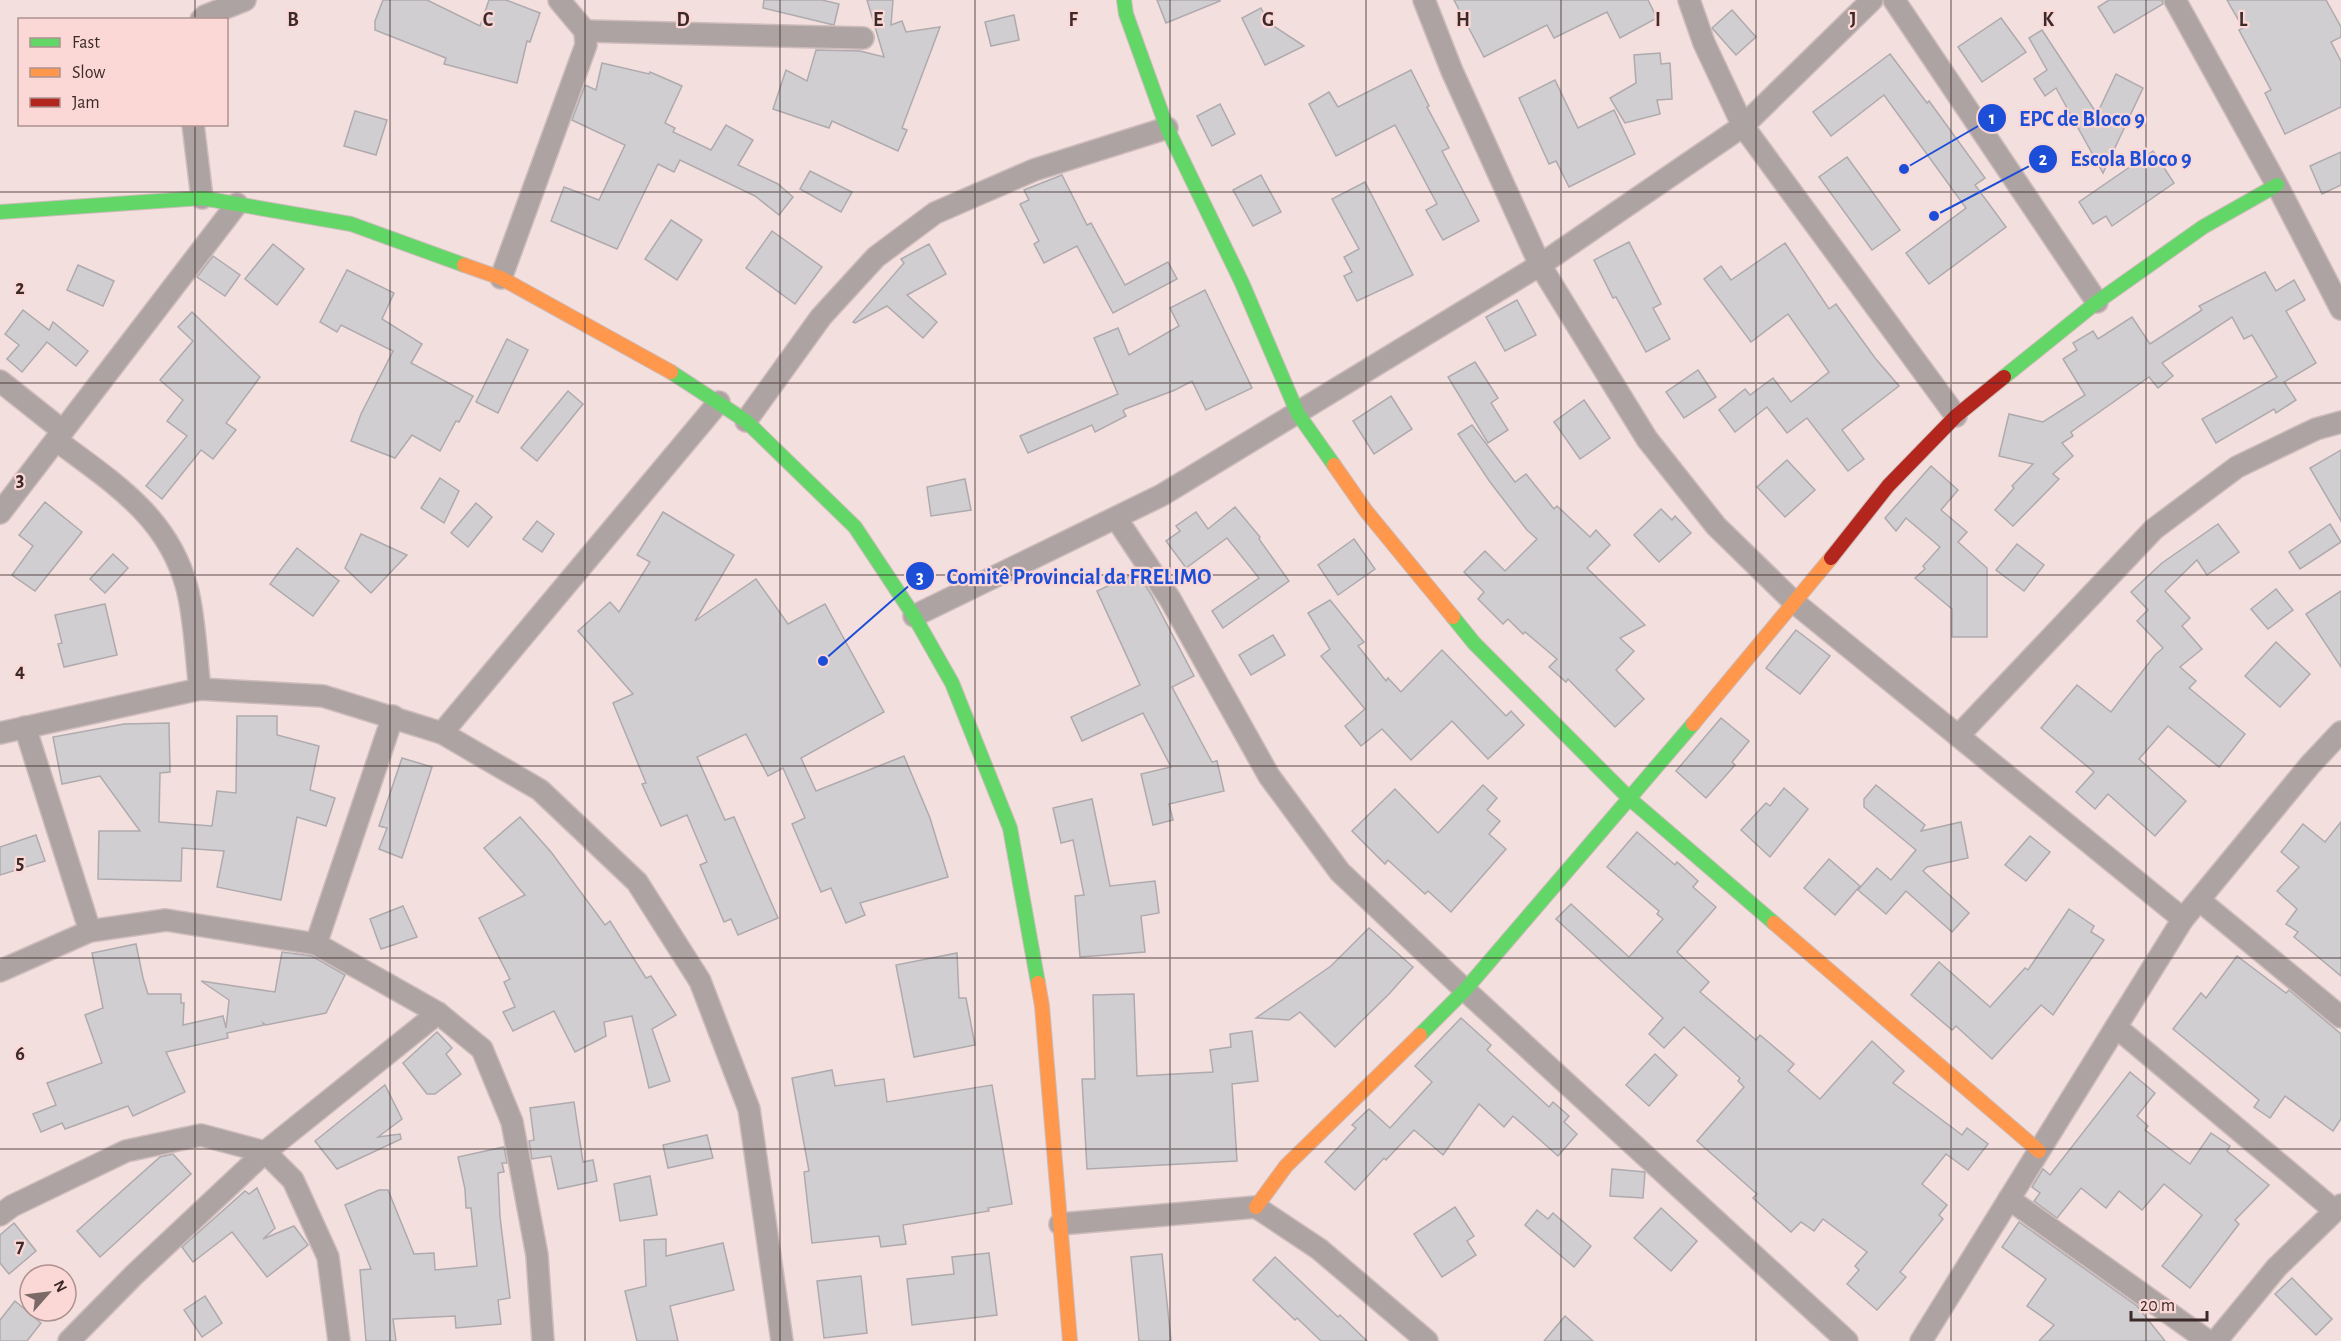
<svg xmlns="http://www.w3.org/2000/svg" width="2341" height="1341" viewBox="0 0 2341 1341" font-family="'Alegreya Sans',sans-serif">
	<rect width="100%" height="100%" fill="#f3dfdd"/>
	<g fill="#d1ced1" stroke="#aeaaae" stroke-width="1.5">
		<path d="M383 0H427L480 26 489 0H506L540 13 530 42 527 41 517 83 444 64 446 58 375 30V21Z"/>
		<path d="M764 0H822L839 4 834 25 763 8Z"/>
		<path d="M867 0H893L891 25 902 21 906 32 940 27 902 128 907 130 898 151 832 121 829 128 773 109 786 70 807 81 816 50 860 51 884 57Z"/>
		<path d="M1157 0H1220V1L1166 23Z"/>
		<path d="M1454 0H1648L1657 18 1620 38 1607 12 1554 38 1547 25 1484 57Z"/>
		<path d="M2109 0H2162L2163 4 2114 33 2098 7Z"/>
		<path d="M2227 0H2326L2341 27V37L2331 42 2341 61V107L2285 134 2265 93 2271 90 2239 30 2243 28Z"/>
		<path d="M1261 8 1269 23 1304 46 1265 65 1242 18Z"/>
		<path d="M1732 10 1756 37 1736 55 1712 28Z"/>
		<path d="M1014 15 1019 40 991 46 985 22Z"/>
		<path d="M2001 18 2026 52 1982 82 1958 47Z"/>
		<path d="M2042 30 2097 114 2116 74 2143 88 2103 173 2056 88 2045 96 2034 79 2047 70 2029 38Z"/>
		<path d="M1660 53 1661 64 1670 63 1672 99 1657 100 1660 114 1625 123 1610 98 1636 83 1634 55Z"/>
		<path d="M1890 54 1927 103 1929 101 1985 178 1975 185 2006 227 1929 284 1906 253 1966 208 1884 95 1831 136 1813 112Z"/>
		<path d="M602 63 649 74 650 72 682 86 665 123 675 128 673 132 711 150 726 125 753 140 738 165 778 184 793 197 779 215 755 196 680 160 674 172 658 164 617 249 551 221 564 187 599 200 625 145 572 120 585 85 596 90Z"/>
		<path d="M1411 70 1429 106 1427 107 1449 148 1442 151 1479 221 1443 240 1426 210 1437 204 1395 125 1336 156 1309 104 1329 92 1338 107Z"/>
		<path d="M1555 80 1578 128 1614 110 1635 154 1569 187 1556 161 1549 164 1519 98Z"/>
		<path d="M1220 104 1235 134 1212 146 1197 116Z"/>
		<path d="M355 111 387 120 376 155 344 146Z"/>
		<path d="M2153 151 2174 183 2112 226 2106 216 2093 224 2079 202Z"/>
		<path d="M2341 152V185L2322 194 2310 166Z"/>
		<path d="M1847 157 1900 230 1872 250 1819 177Z"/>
		<path d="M810 171 852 192 841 212 800 189Z"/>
		<path d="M1062 175 1087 225 1091 223 1125 285 1168 262 1177 279 1113 313 1077 246 1044 263 1034 244 1039 241 1020 204 1029 200 1024 190Z"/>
		<path d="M1261 175 1281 212 1253 226 1233 190Z"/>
		<path d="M1365 182 1413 275 1357 301 1344 276 1352 272 1344 257 1359 249 1332 199Z"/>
		<path d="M671 220 702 240 677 280 645 259Z"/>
		<path d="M772 231 822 267 795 304 746 268Z"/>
		<path d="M1629 242 1661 304 1653 308 1670 339 1646 352 1616 297 1613 298 1594 260Z"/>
		<path d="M1785 243 1829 309 1836 304 1875 358 1899 386 1842 430 1864 459 1848 471 1807 418 1787 433 1767 407 1735 432 1719 410 1745 389 1750 395 1773 378 1791 402 1829 372 1788 314 1751 342 1704 279 1721 266 1731 280Z"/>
		<path d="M273 244 304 269 277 305 245 279Z"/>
		<path d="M929 244 946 274 907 295 937 322 923 338 887 306 855 323 853 322 904 263 901 259Z"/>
		<path d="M213 256 240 275 225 296 197 277Z"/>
		<path d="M78 265 114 281 103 306 67 290Z"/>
		<path d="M347 270 394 293 382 319 422 344 411 363 473 396 459 422 456 421 440 451 412 435 395 458 351 441 361 414 393 351 341 325 337 332 320 322Z"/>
		<path d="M2265 272 2276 291 2294 280 2305 300 2286 311 2316 363 2284 382 2296 400 2276 413 2274 409 2216 443 2202 419 2277 377 2252 335 2244 339 2232 317 2162 363 2173 376 2158 388 2149 377 2071 432 2073 436 2062 443 2073 456 2053 474 2059 479 2013 526 1995 510 2014 488 2012 486 2033 464 1999 456 2009 414 2043 422 2085 395 2063 359 2077 350 2073 343 2093 331 2098 339 2132 317 2150 344 2202 310 2199 306Z"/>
		<path d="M1205 290 1252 388 1206 410 1192 381 1175 390 1125 409 1123 411 1126 416 1095 432 1092 425 1028 453 1020 436 1118 394 1094 338 1118 328 1129 355 1179 326 1170 308Z"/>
		<path d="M1517 300 1536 335 1505 351 1486 317Z"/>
		<path d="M23 310 49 330 53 322 88 351 76 366 47 342 22 372 7 359 19 345 5 334Z"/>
		<path d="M192 312 260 377 226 423 236 430 213 459 201 450 162 499 146 486 187 436 167 421 183 400 160 380 193 341 178 327Z"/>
		<path d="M507 339 528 350 498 413 476 402Z"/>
		<path d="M1475 362 1498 398 1491 403 1508 430 1488 443 1448 377Z"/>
		<path d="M1698 370 1716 397 1684 418 1666 392Z"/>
		<path d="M568 391 583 404 537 461 521 448Z"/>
		<path d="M1391 396 1412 429 1374 454 1353 421Z"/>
		<path d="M1584 400 1610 438 1580 459 1554 422Z"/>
		<path d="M1472 425 1515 482 1526 474 1554 509 1557 506 1590 537 1596 530 1610 545 1587 568 1645 625 1620 638 1634 651 1616 670 1644 699 1615 727 1568 679 1566 682 1549 667 1557 659 1525 632 1523 634 1508 619 1503 624 1478 599 1484 592 1464 572 1485 551 1505 571 1537 539 1527 530 1490 482 1458 434Z"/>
		<path d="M2341 450V521L2310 468Z"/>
		<path d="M1787 460 1815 490 1785 517 1757 487Z"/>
		<path d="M1931 466 1958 490 1941 510 1967 532 1958 542 1987 568V637H1952V609L1915 578 1925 569 1923 566 1940 547 1906 518 1896 531 1885 518Z"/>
		<path d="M440 478 459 491 444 523 421 508Z"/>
		<path d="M965 479 971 510 931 516 927 487Z"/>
		<path d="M45 502 82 532 35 591 12 575 33 546 19 535Z"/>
		<path d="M476 503 492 517 468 547 451 533Z"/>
		<path d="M1235 507 1260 537 1259 539 1289 581 1223 628 1212 611 1259 578 1227 538 1186 568 1166 541 1180 531 1176 526 1196 512 1208 529Z"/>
		<path d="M1661 509 1672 520 1675 516 1691 533 1659 562 1634 535Z"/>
		<path d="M663 512 734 555 695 621 756 579 788 624 825 604 884 712 801 758 816 791 904 756 930 818 948 877 860 903 865 915 846 923 831 888 821 892 792 824 805 818 783 768 768 776 746 734 697 757 725 820 734 817 778 918 738 935 731 919 724 922 700 865 707 862 687 815 661 826 642 784 646 783 613 703 633 694 578 631 610 602 619 612 650 562 637 555Z"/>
		<path d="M537 521 554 534 542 552 523 539Z"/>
		<path d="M2218 524 2239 552 2207 575 2197 560 2165 591 2190 618 2182 626 2202 649 2180 667 2196 681 2189 688 2245 734 2219 767 2168 726 2139 759 2186 801 2155 836 2108 794 2095 809 2076 792 2094 772 2041 728 2077 685 2111 712 2155 655 2163 648 2137 621 2148 610 2131 592 2162 563Z"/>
		<path d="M2330 524 2341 542 2300 569 2289 552Z"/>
		<path d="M361 534 407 555 371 593 345 568Z"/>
		<path d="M1354 539 1375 569 1338 595 1318 565Z"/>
		<path d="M2017 544 2044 565 2024 591 1996 570Z"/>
		<path d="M297 548 339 581 313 616 270 584Z"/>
		<path d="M113 554 128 568 105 593 90 579Z"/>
		<path d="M1133 574 1136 579 1140 577 1152 596 1194 676 1172 687 1212 762 1217 761 1224 791 1169 804 1173 820 1153 825 1141 774 1171 767 1143 713 1082 741 1071 717 1140 685 1097 591Z"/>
		<path d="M2276 589 2293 610 2268 629 2251 609Z"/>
		<path d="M2341 591V667L2306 614Z"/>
		<path d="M1330 600 1364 642 1358 646 1386 681 1388 678 1401 692 1442 650 1506 716 1511 711 1524 725 1488 759 1452 721 1411 760 1382 729 1361 746 1345 726 1365 709 1321 656 1330 649 1308 613Z"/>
		<path d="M105 604 117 655 64 667 58 644 62 643 55 615Z"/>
		<path d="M1796 630 1830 656 1800 694 1766 668Z"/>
		<path d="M1273 635 1285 655 1251 675 1239 655Z"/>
		<path d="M2276 642 2310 674 2280 707 2245 676Z"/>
		<path d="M237 716H277V735L319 746 310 790 335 798 326 826 297 817 281 900 217 887 224 851 182 848 181 881 98 879 99 831H140L100 776 62 784 53 737 124 724 169 723 170 772 160 773 159 822 212 826 217 791 236 793Z"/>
		<path d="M1721 718 1749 741 1732 762 1735 765 1706 798 1676 771Z"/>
		<path d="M402 758 432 767 402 858 379 849 387 828 379 826Z"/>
		<path d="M1483 785 1497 798 1487 810 1500 821 1489 834 1506 849 1451 912 1428 891 1425 894 1388 860 1385 864 1352 831 1395 789 1438 833Z"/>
		<path d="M1876 785 1925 825 1921 831 1961 822 1968 858 1927 867 1923 871 1969 913 1952 932 1906 891 1886 914 1858 890 1877 868 1891 880 1916 850 1864 807V799Z"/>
		<path d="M1784 788 1808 809 1770 857 1741 830 1766 803 1770 806Z"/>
		<path d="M1092 799 1110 886 1155 881 1159 913 1141 916 1145 952 1080 957 1075 896 1084 895 1073 840 1061 843 1053 808Z"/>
		<path d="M520 817 551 852 605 925 610 921 646 978 651 976 676 1015 652 1029 670 1081 649 1088 632 1016 604 1022 606 1036 575 1052 554 1011 513 1031 503 1012 515 1007 504 982 510 979 479 918 525 895 484 848Z"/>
		<path d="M2341 822V976L2294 937 2298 932 2286 924 2297 909 2277 891 2299 867 2281 852 2303 824 2325 842Z"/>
		<path d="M1637 832 1675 865 1677 862 1698 881 1693 887 1716 907 1677 952 1709 982 1700 992 1756 1040 1760 1035 1794 1064 1788 1071 1820 1099 1872 1041 1904 1071 1893 1083 1962 1135 1967 1128 1988 1144 1968 1170 1946 1154 1922 1184 1947 1205 1939 1215 1943 1219 1900 1272 1906 1277 1877 1310 1847 1284 1859 1270 1855 1266 1867 1252 1823 1219 1814 1231 1801 1222 1791 1232 1753 1198 1757 1194 1697 1141 1744 1087 1738 1081 1740 1078 1684 1027 1664 1048 1649 1034 1663 1018 1556 919 1571 904 1629 957 1663 919 1657 914 1659 911 1607 867Z"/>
		<path d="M36 835 45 861 0 875V847Z"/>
		<path d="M2030 836 2050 852 2026 881 2005 865Z"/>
		<path d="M1829 859 1860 886 1835 915 1804 888Z"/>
		<path d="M403 906 417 937 381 949 370 919Z"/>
		<path d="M2069 909 2094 926 2091 932 2104 940 2053 1015 2041 1005 1992 1059 1956 1026 1952 1030 1911 995 1939 962 1990 1007 2025 968 2028 970Z"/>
		<path d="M1369 928 1413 967 1389 994 1335 1047 1300 1012 1289 1020 1256 1018 1331 966Z"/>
		<path d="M136 944 143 978 148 994H181V1003H184L183 1025 223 1016 226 1028 229 1000 201 981 275 992 282 952 312 956 345 975 326 1013 266 1025 263 1023 264 1025 227 1033 228 1038 166 1052 185 1092 133 1116 128 1106 65 1129 62 1123 41 1132 33 1114 56 1105 47 1083 102 1063 85 1015 103 1008 92 953Z"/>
		<path d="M957 953 959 998H966L975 1045 914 1057 896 965Z"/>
		<path d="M2237 956 2286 993 2289 990 2341 1034V1119L2333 1131 2285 1096 2270 1118 2254 1107 2259 1100 2173 1029 2201 993 2206 998Z"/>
		<path d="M1134 994 1137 1076 1213 1072 1210 1050 1231 1047 1230 1034 1252 1031 1258 1081 1232 1084 1237 1161 1087 1169 1082 1079H1095L1093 995Z"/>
		<path d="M1461 1018 1491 1045 1487 1050 1549 1107 1553 1102 1569 1116 1564 1122 1577 1134 1558 1156 1513 1116 1504 1127 1479 1104 1443 1155 1414 1130 1386 1160 1384 1158 1355 1190 1325 1162 1356 1128 1352 1125 1369 1109 1390 1128 1432 1082 1415 1066Z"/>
		<path d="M437 1032 452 1048 446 1054 461 1074 435 1094H427L403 1063Z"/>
		<path d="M1655 1054 1677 1075 1649 1106 1626 1085Z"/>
		<path d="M832 1070 835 1086 884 1079 887 1102 992 1085 1012 1204 988 1208 989 1211 903 1225 906 1244 881 1247 879 1236 812 1243 804 1172 809 1171 792 1078Z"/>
		<path d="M2130 1072 2155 1093 2137 1116 2148 1126 2145 1130 2190 1164 2211 1133 2230 1146 2227 1151 2269 1185 2235 1220 2239 1224 2190 1288 2162 1266 2202 1215 2164 1184 2142 1210 2119 1191 2106 1208 2081 1188 2057 1218 2034 1201 2040 1193 2032 1187 2043 1169 2050 1175Z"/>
		<path d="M385 1085 402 1119 378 1137 400 1134 401 1139 337 1169 315 1141Z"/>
		<path d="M574 1102 583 1162 593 1160 597 1181 558 1189 551 1156 532 1159 529 1141 534 1140 530 1108Z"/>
		<path d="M707 1135 713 1158 668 1168 663 1145Z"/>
		<path d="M504 1147 507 1163H502L504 1172 498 1173 500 1217 510 1298 498 1300 501 1324 456 1328 455 1316 393 1319 396 1341H366L360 1270 371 1269 345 1205 379 1190H388L414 1254 434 1253 435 1270 477 1266 471 1208H466L465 1189 458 1157Z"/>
		<path d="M173 1154 191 1174 100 1257 77 1231 160 1157Z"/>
		<path d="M1612 1169 1645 1172 1643 1198 1610 1196Z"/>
		<path d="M650 1176 657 1215 620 1221 614 1184Z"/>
		<path d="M257 1188 275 1228 263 1239 294 1226 308 1245 267 1277 232 1232 193 1262 182 1247 245 1191 249 1194Z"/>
		<path d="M1455 1207 1474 1236 1467 1241 1476 1255 1442 1277 1414 1234Z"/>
		<path d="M1661 1208 1697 1241 1671 1271 1634 1238Z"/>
		<path d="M1537 1210 1548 1219 1553 1213 1591 1246 1574 1267 1525 1225Z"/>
		<path d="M2019 1222 2137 1306 2165 1341H2039L2054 1325 2027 1306 2046 1279 2002 1247Z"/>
		<path d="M14 1223 36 1251 9 1274 0 1263V1235Z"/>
		<path d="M666 1239V1256L723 1243 734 1290 670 1306 678 1341H637L625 1291 646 1286 644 1240Z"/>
		<path d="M989 1253 997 1315 912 1325 907 1279 954 1274 952 1257Z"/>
		<path d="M1162 1254 1171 1341H1139L1131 1257Z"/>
		<path d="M1275 1257 1338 1317 1340 1315 1367 1341H1321L1297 1318 1295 1320 1253 1280Z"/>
		<path d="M861 1276 867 1333 824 1338 817 1281Z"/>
		<path d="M2292 1278 2332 1319 2316 1335 2275 1294Z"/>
		<path d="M205 1296 222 1323 202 1337 184 1310Z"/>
		<path d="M15 1301 41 1323 27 1341H0V1320Z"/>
		<path d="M1565 1316 1593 1341H1544Z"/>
	</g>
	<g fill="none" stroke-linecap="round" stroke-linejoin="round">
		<defs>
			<g id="street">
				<path d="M1424 0 1452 71 1540 265 1647 439 1716 526 1795 603 2183 919"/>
				<path d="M1689 0 1704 43 1743 126 1956 416"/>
				<path d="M1894 0 2097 302"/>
				<path d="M2175 0 2277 185 2341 309"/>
				<path d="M201 20 205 16 245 0"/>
				<path d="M585 31 863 38"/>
				<path d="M193 124 202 198"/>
				<path d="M501 278 586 45 585 31 559 0"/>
				<path d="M0 381 63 431"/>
				<path d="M746 421 821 317 876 257 935 213 1034 170 1167 128"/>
				<path d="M56 440C112 482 168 516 187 588 195 618 196 658 200 689"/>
				<path d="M0 513 237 204"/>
				<path d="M1116 518 1170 599 1269 776 1340 872 1465 990 1847 1341"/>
				<path d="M914 616 1162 495 1540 265 1743 126 1872 0"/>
				<path d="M25 727 90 931"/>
				<path d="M0 733 200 689 323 696 442 733 540 790 637 882 700 981 749 1109 782 1341"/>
				<path d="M442 733 719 402"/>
				<path d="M1958 736 2154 529 2237 467 2316 429 2341 422"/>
				<path d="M2199 900 2341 1017"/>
				<path d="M316 944 393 716"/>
				<path d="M0 971 90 931 166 920 316 944 438 1013 482 1049 512 1122 537 1255 543 1341"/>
				<path d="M2116 1027 2334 1210"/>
				<path d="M2009 1199 2208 1341"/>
				<path d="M0 1215 12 1206 126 1151 201 1135 265 1152 293 1180 328 1257 339 1341"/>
				<path d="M1060 1224 1256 1207 1319 1249 1427 1341"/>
				<path d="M69 1341 134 1275 265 1152 438 1013"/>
				<path d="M1921 1341 2183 919 2310 765 2341 732"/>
				<path d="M2216 1341 2277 1267 2341 1205"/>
			</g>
			<g id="fast">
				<path d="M1124 0 1126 14 1167 128 1242 283 1298 414 1334 465"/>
				<path d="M0 212 202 198 351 224 464 265"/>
				<path d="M671 372 746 421 855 527 914 616 952 683 1010 828 1038 983"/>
				<path d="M2004 377 2097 302 2203 227 2277 185"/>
				<path d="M1453 617 1474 643 1630 799 1774 923"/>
				<path d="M1420 1035 1465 990 1693 724"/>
			</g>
			<g id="slow">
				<path d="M464 265 501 278 671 372"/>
				<path d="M1334 465 1366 511 1453 617"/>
				<path d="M1693 724 1831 558"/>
				<path d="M1774 923 2039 1151"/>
				<path d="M1038 983 1042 1006 1070 1341"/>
				<path d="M1256 1207 1286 1166 1420 1035"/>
			</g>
			<path id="jam" d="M1831 558 1888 486 1956 416 2004 377"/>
		</defs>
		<use href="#street" stroke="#cdbcbb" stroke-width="24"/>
		<use href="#fast" stroke="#cdbcbb" stroke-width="16"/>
		<use href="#slow" stroke="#cdbcbb" stroke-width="16"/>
		<use href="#jam" stroke="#cdbcbb" stroke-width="16"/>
		<use href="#street" stroke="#ada3a2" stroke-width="21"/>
		<use href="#fast" stroke="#63d668" stroke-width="14"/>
		<use href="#slow" stroke="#ff974d" stroke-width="14"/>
		<use href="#jam" stroke="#b3261e" stroke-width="14"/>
	</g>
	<path fill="none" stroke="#3b2a29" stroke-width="1.5" stroke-opacity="0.55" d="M195 0V20M390 0V1341M585 0V1341M780 0V1341M975 0V1341M1170 0V1341M1366 0V1341M1561 0V1341M1756 0V1341M1951 0V1341M2146 0V1341M195 124V1341M0 192H2341M0 383H2341M0 575H2341M0 766H2341M0 958H2341M0 1149H2341"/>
	<g font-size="20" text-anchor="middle" font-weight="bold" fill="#3b2a29" stroke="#fbd8d5" stroke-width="4.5" stroke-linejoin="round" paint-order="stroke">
		<text x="293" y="26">B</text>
		<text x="488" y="26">C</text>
		<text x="683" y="26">D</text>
		<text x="878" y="26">E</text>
		<text x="1073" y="26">F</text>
		<text x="1268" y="26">G</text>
		<text x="1463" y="26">H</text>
		<text x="1658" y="26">I</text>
		<text x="1853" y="26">J</text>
		<text x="2048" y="26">K</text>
		<text x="2243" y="26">L</text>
		<text x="20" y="294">2</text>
		<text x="20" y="486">3</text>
		<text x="20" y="677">4</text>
		<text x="20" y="869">5</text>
		<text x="20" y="1060">6</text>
		<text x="20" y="1252">7</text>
	</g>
	<path fill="none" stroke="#1d4ed8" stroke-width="2" d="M1904 169L1992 118M1934 216L2043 159M823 661L920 576"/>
	<g fill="#1d4ed8" stroke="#fbd8d5" stroke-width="2">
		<circle cx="1904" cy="169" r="6"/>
		<circle cx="1934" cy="216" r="6"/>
		<circle cx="823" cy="661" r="6"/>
		<circle cx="1992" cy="118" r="15"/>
		<circle cx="2043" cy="159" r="15"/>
		<circle cx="920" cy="576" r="15"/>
	</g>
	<g font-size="18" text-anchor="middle" font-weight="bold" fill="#fff">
		<text x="1992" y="124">1</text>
		<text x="2043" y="165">2</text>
		<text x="920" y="583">3</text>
	</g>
	<g font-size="22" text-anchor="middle" font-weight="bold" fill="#1d4ed8" stroke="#fbd8d5" stroke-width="4.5" stroke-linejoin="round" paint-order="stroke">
		<text x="2082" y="126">EPC de Bloco 9</text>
		<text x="2131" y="166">Escola Bloco 9</text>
		<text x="1079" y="584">Comitê Provincial da FRELIMO</text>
	</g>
	<rect x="18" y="18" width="210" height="108" fill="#fbd8d5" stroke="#ae9290" stroke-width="1.5"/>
	<rect x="30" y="38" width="30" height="9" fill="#63d668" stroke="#ae9290" stroke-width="1.5"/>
	<text x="72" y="48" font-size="18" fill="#3b2a29">Fast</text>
	<rect x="30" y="68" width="30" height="9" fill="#ff974d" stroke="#ae9290" stroke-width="1.5"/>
	<text x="72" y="78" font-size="18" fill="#3b2a29">Slow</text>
	<rect x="30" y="98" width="30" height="9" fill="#b3261e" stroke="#ae9290" stroke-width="1.5"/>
	<text x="72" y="108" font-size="18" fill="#3b2a29">Jam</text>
	<g transform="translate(48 1293) rotate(62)"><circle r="28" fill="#fbd8d5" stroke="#ae9290" stroke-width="1.5"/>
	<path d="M0-4.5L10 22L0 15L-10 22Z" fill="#7b6968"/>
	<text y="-9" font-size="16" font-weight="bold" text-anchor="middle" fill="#3b2a29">N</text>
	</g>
	<path d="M2131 1311v9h76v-9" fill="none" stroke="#3b2a29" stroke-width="3"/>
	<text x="2140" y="1311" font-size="18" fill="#3b2a29" stroke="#fbd8d5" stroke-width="4.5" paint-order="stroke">20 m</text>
</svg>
